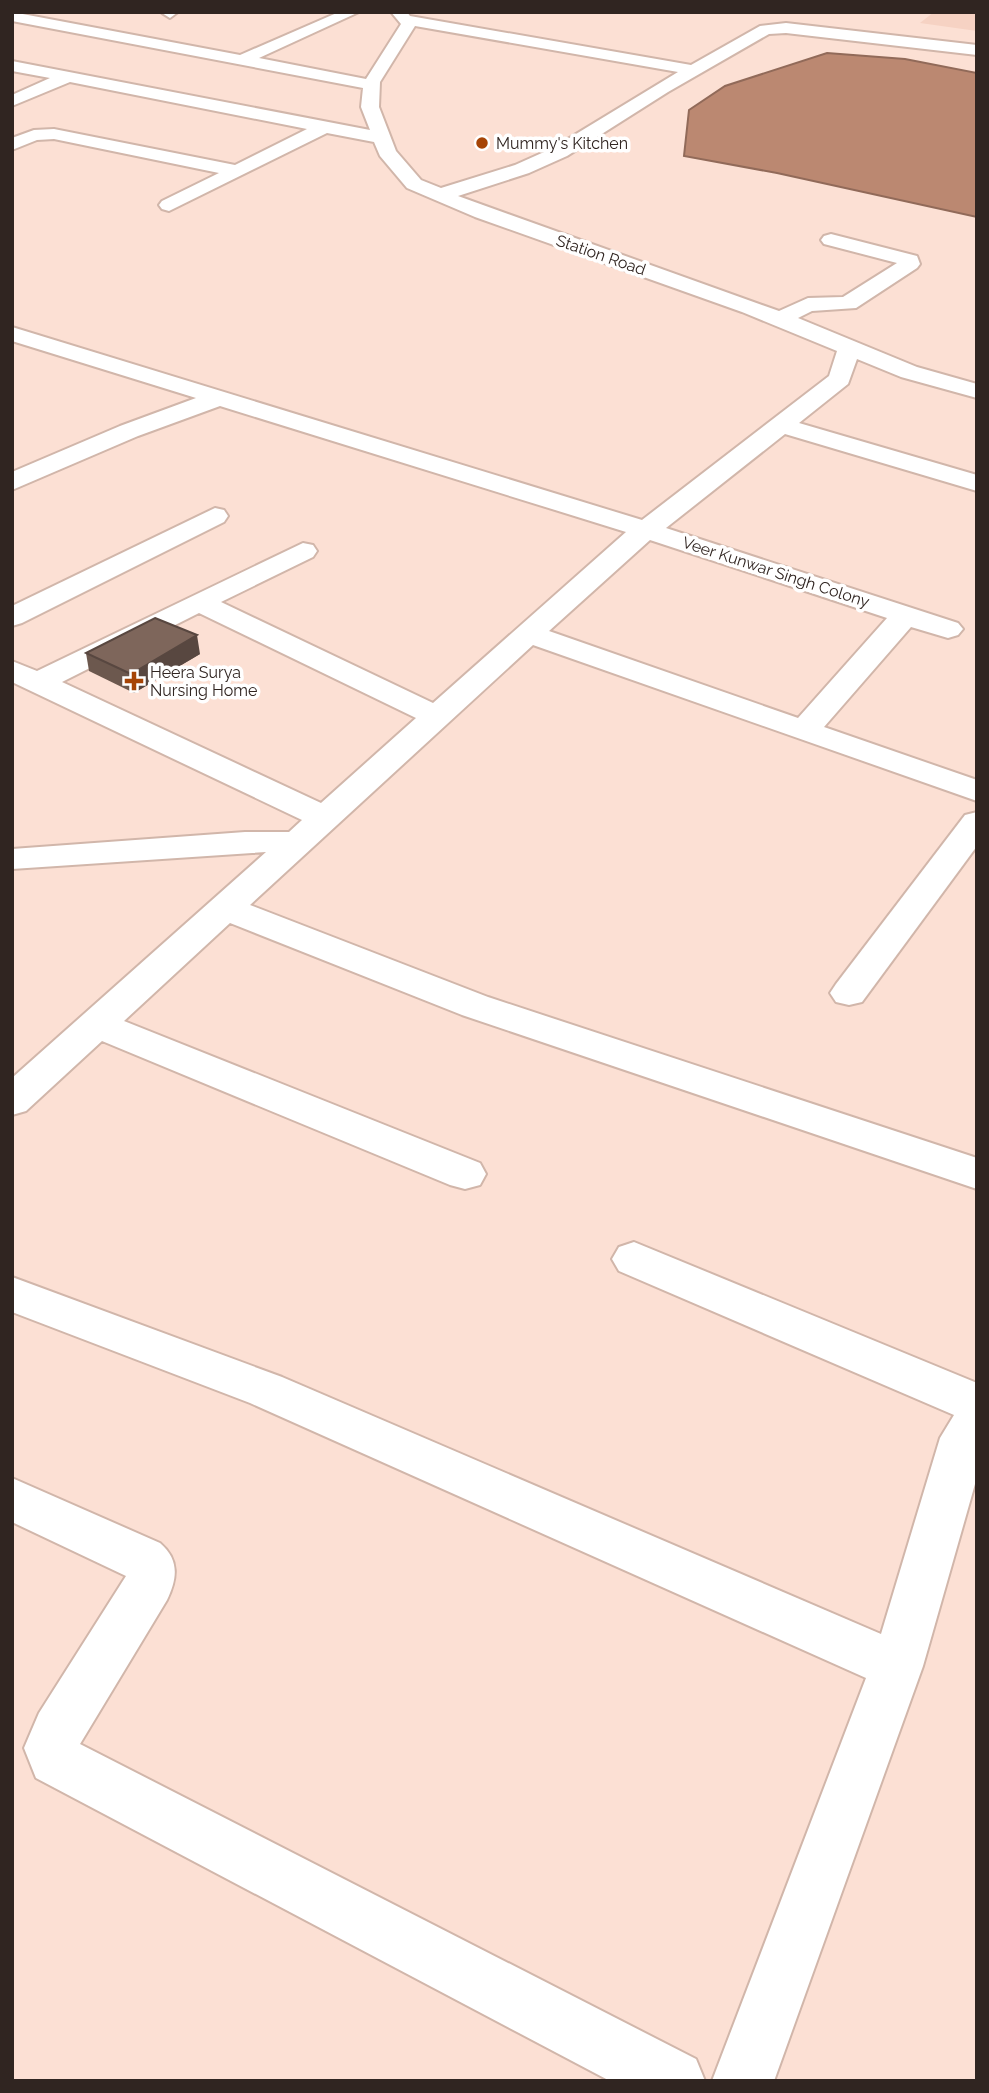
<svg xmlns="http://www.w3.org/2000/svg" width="989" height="2093" viewBox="0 0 989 2093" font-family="Raleway,sans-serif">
	<rect width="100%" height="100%" fill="#fce0d4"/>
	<path fill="#f6d2c3" d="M934 12H977V31L920 23Z"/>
	<path fill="#bb8871" stroke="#916a59" stroke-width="2" d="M827 53 905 59 977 73V217L777 173 684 156 689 110 725 86Z"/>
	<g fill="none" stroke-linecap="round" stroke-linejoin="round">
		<defs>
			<g id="minor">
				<path d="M12 12 240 55 339 12H359L259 58 366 79 401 24 391 12H407L410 16 691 65 760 26 786 23 977 45V55L786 33 769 34 668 92 567 156 529 173 458 196 779 311 808 298 843 297 897 263 824 244 821 240 824 236 831 234 917 256 920 264 917 268 856 308 812 311 798 318 917 367 977 384V398L901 377 857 359 848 384 799 423 977 475V491L785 434 666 528 958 623 963 629 958 635 948 638 911 627 824 727 977 780V801L533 645 250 905 488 997 977 1158V1189L462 1015 230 923 124 1021 480 1163 486 1174 480 1185 465 1189 450 1185 102 1041 26 1111 12 1115V1078L266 852 12 869V849L245 832H289L302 820 12 682V661L37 671 303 543 313 545 317 551 313 557 221 602 433 703 626 532 220 406 138 436 12 490V472L120 426 196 398 12 341V327L642 520 829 376 837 351 742 312 475 217 407 188 380 156 374 142 327 133 169 211 162 209 159 205 162 201 219 173 54 139 37 140 12 150V138L34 130 54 129 235 165 307 129 70 82 12 106V95L50 78 12 71V61L370 130 361 107 363 88 12 21ZM415 26 678 72 553 148 515 165 441 188 421 180 396 151 379 107 380 82ZM650 540 887 618 798 718 549 631ZM199 613 416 718 321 803 62 682Z"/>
				<path d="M178 12 170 18 162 13 163 12Z"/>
				<path d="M215 508 224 510 228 516 224 522 22 623 12 626V606Z"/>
				<path d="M977 812V846L862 1002 849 1005 836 1002 830 993 836 984 965 815Z"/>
				<path d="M634 1242 977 1383V1477L923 1666 774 2081H712L866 1678 250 1403 12 1312V1277L282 1377 881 1634 940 1438 954 1415 619 1271 612 1259 619 1247Z"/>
				<path d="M12 1478 160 1543C180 1560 177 1579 167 1600L80 1744 696 2059 705 2081H610L36 1778 24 1748 39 1713 126 1576 12 1522Z"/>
			</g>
		</defs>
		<use href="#minor" stroke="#d1b6aa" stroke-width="4"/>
		<use href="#minor" fill="#fff" fill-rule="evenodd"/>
	</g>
	<path fill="#6c584e" d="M86 653 200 654 134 693 89 671Z"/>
	<path fill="#584740" d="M197 635 200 654 134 693 131 674Z"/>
	<path fill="#7e665b" stroke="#584740" stroke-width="2" d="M155 618 197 635 131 674 86 653Z"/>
	<g fill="#a64406" stroke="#fff" stroke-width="2.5">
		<circle cx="482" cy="143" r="7"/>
		<path d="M130.5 670.5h7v7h7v7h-7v7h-7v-7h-7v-7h7z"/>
	</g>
	<g text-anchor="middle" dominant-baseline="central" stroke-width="7" stroke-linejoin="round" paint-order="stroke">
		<g font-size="16" fill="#302521" stroke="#fff" text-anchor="start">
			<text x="496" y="143">Mummy's Kitchen</text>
			<text x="150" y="672">Heera Surya<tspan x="150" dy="18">Nursing Home</tspan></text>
		</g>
		<g font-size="16" fill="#302521" stroke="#fff">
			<text transform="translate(601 255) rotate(19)">Station Road</text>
			<text transform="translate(776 572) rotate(18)">Veer Kunwar Singh Colony</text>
		</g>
	</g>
	<rect width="989" height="2093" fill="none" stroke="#302521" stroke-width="28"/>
</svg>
